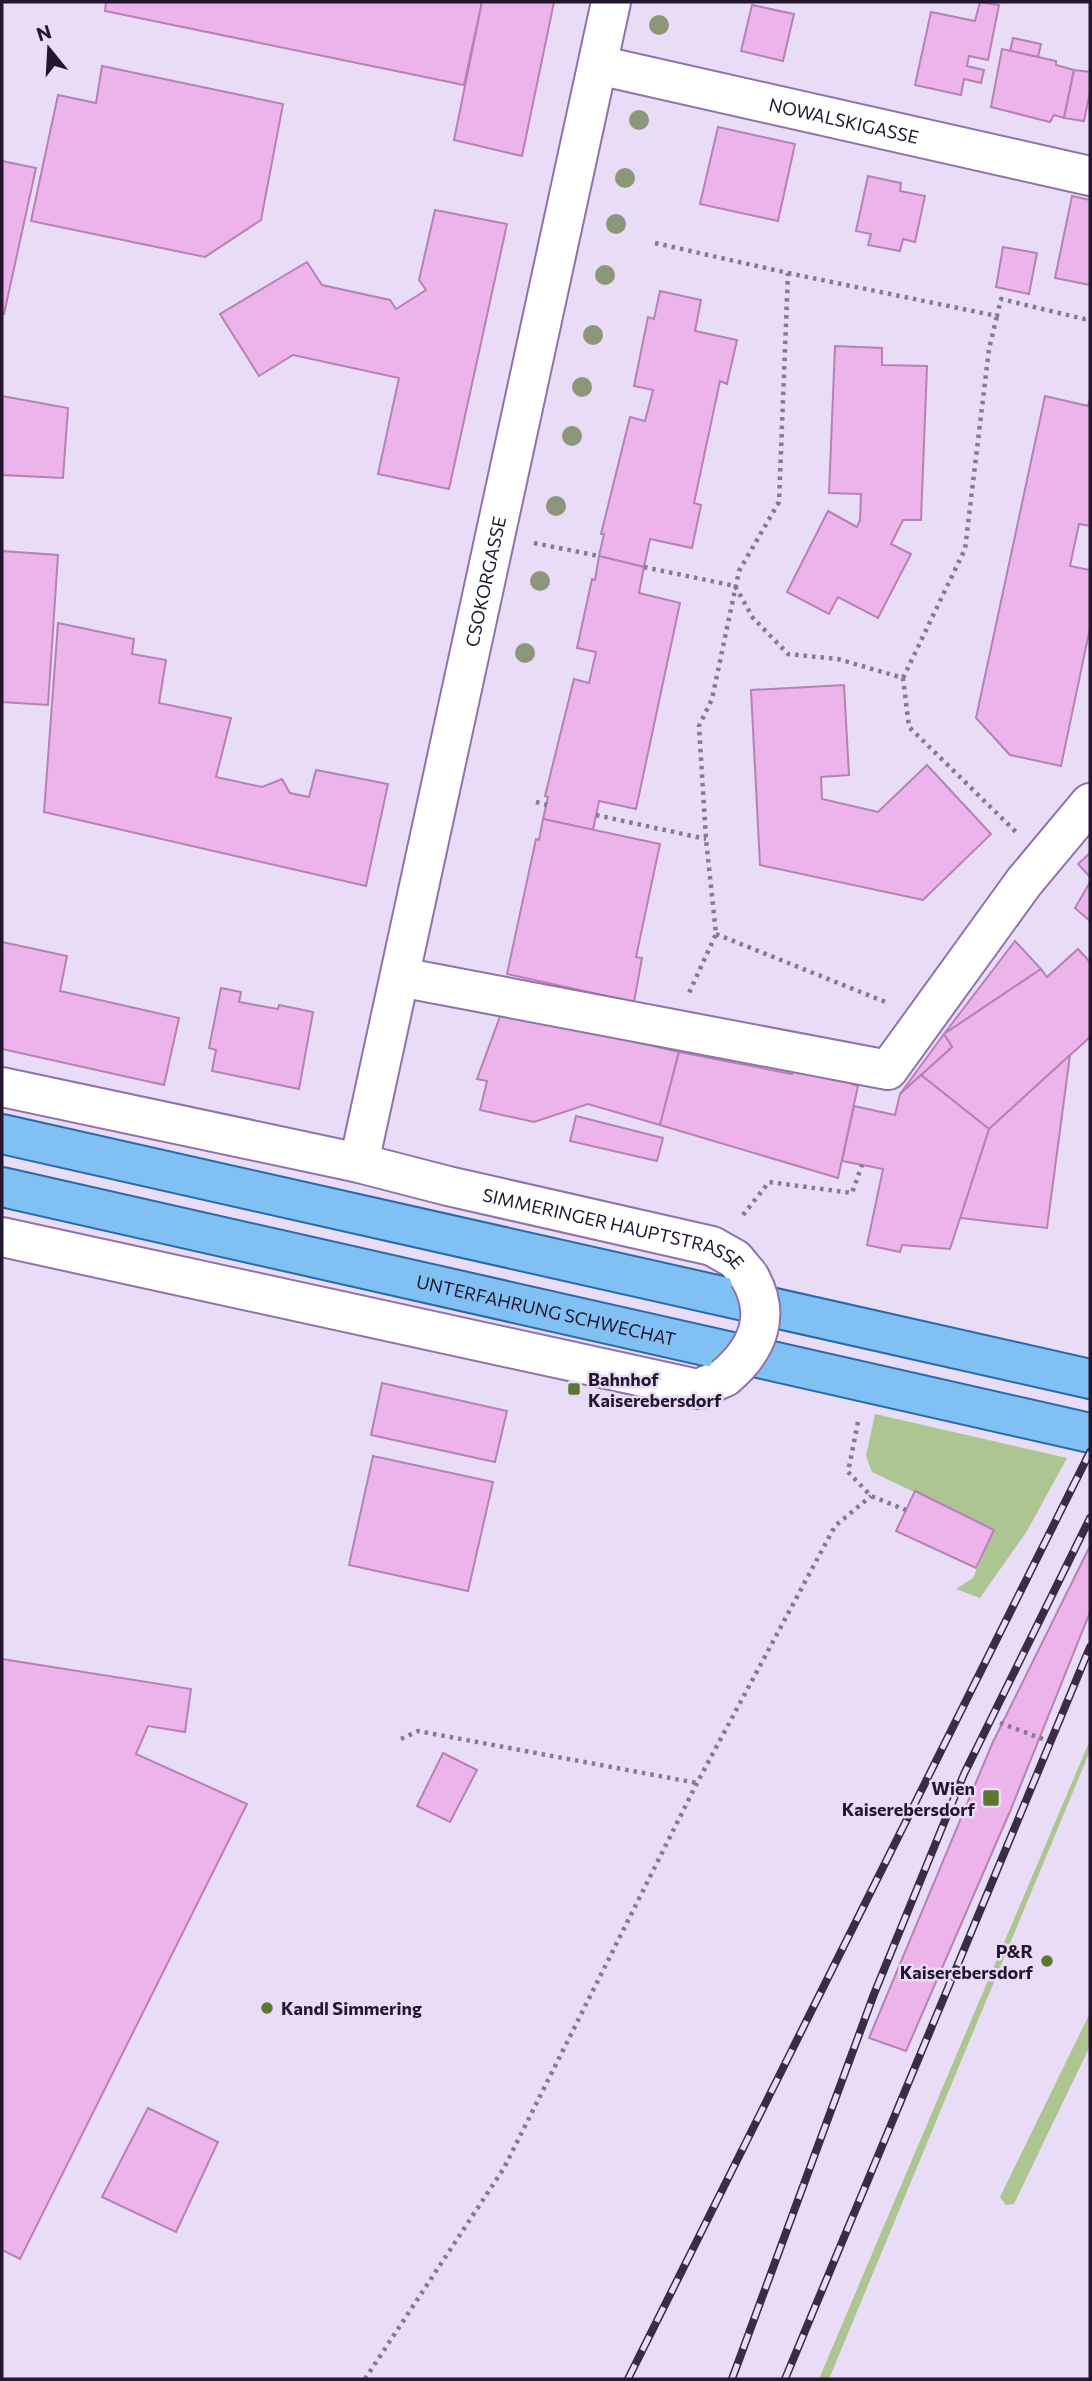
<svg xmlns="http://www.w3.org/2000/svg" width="1092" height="2381" viewBox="0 0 1092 2381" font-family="Commissioner,sans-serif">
	<rect width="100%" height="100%" fill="#e9dcf6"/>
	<g fill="#adc590">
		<path d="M875 1414 1067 1458 1027 1531 980 1598 956 1589 973 1578 994 1530 872 1472 866 1456Z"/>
		<path d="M1090 1740V1751L829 2379H819Z"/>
		<path d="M1090 2013V2046L1014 2204 1006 2205 1000 2197Z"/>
	</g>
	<g fill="#edb3eb" stroke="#b681b4" stroke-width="2">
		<path d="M106 2H482L464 85 105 11Z"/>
		<path d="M482 2H554L522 156 454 140Z"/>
		<path d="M980 2 999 5 988 60 969 56 967 66 984 70 981 83 964 79 961 95 915 85 931 12 975 21Z"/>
		<path d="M752 5 794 14 783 61 741 51Z"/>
		<path d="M1013 38 1041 44 1038 57 1010 51Z"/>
		<path d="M1002 49 1056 61V65L1074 70 1064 118 1054 115 1050 122 991 107Z"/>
		<path d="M102 66 283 104 261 220 205 257 31 221 58 95 96 103Z"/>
		<path d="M1074 70 1090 72V92L1084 121 1064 118Z"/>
		<path d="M718 127 795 144 778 221 700 204Z"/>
		<path d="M2 161 36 168 4 314H2Z"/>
		<path d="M868 176 901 183 900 191 925 196 915 242 903 239 900 251 868 245 871 234 856 231Z"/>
		<path d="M1072 196 1090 200V285L1055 278Z"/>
		<path d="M435 210 507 224 449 489 378 474 399 378 293 355 259 376 220 314 307 262 322 285 390 300 396 309 426 290 419 280Z"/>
		<path d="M1003 247 1037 253 1029 294 996 287Z"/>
		<path d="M660 291 701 300 695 331 737 340 727 384 720 381 694 503 701 505 692 548 650 539 644 567 599 556 604 534H601L630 417 645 421 653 390 634 386 648 317 654 319Z"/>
		<path d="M835 346 882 348V365L927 366 921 520H903L891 544 911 554 878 618 838 597 829 614 787 592 828 511 857 527 860 520 861 494 829 493Z"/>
		<path d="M2 396 68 408 63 478 2 475Z"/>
		<path d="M1045 396 1088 406 1090 399V526L1079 524 1070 566 1090 570V628L1061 766 1010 755 976 718Z"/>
		<path d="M2 551 58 555 48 705 2 702Z"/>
		<path d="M599 556 644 567 639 593 680 603 636 809 599 801 593 830 543 819 548 797 545 796 574 679 589 683 596 652 577 648 592 579 595 580Z"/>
		<path d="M58 623 134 639 132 654 166 660 159 703 231 718 216 777 262 787 282 779 290 793 309 797 316 770 388 784 366 886 44 812Z"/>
		<path d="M844 685 849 775 821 777 822 799 878 812 927 765 991 834 923 900 760 865 751 690Z"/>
		<path d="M543 819 660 844 636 957 642 958 634 1002 507 974 536 839 539 840Z"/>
		<path d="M1090 853V877L1078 864Z"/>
		<path d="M1090 882V921L1075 908Z"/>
		<path d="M1015 941 1041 969 944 1034Z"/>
		<path d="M2 942 67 956 60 991 179 1018 164 1085 2 1049Z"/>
		<path d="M1078 949 1090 962V1037L989 1129 921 1075 952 1047 944 1034 1041 969 1047 977Z"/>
		<path d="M221 988 241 992 239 1002 278 1009 279 1005 313 1012 299 1089 212 1071 216 1050 209 1048Z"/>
		<path d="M502 1011 679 1052 660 1125 588 1104 534 1122 480 1110 487 1081 477 1079Z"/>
		<path d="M944 1034 952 1047 900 1094Z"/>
		<path d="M679 1052 792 1074 797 1063 858 1086 838 1178 660 1125Z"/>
		<path d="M1070 1055 1047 1228 960 1218 989 1129Z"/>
		<path d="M921 1075 989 1129 950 1249 902 1245 900 1252 867 1245 883 1169 842 1161 854 1106 895 1115 900 1094Z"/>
		<path d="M576 1116 663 1138 657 1161 570 1141Z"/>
		<path d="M382 1383 507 1411 495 1462 371 1435Z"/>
		<path d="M373 1456 493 1482 468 1591 349 1565Z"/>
		<path d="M915 1491 994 1530 976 1568 896 1531Z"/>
		<path d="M1090 1546V1612L1011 1809 906 2051 869 2038 992 1744Z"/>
		<path d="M2 1659 191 1689 185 1732 148 1726 136 1754 247 1804 20 2259 2 2250Z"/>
		<path d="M443 1753 477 1770 450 1822 417 1806Z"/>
		<path d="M148 2108 218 2142 176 2232 102 2197Z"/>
	</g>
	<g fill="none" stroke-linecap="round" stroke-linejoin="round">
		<defs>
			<g id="minor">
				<path id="s1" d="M598 65 1090 176"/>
				<path d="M400 977 888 1070 1024 882 1090 803"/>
				<path id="s2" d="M2 1087 359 1163 448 1186 712 1246 735 1259 749 1276"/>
				<path id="s3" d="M359 1163 611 2"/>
				<path d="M2 1237 698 1389 725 1377"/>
			</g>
			<g id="major">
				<path d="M2 1134 1090 1379"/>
				<path id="s4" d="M2 1187 1090 1433"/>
			</g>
		</defs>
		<use href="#minor" stroke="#9171ad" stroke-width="42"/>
		<use href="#major" stroke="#2a69a9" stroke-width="42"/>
		<g stroke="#867992" stroke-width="4.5" stroke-dasharray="3.5 5" stroke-linecap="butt">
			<path d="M655 243 788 273 779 502 739 571 712 699 699 726 706 839 716 934 689 993"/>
			<path d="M788 273 997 316 1001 299 1084 319 1090 317"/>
			<path d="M534 543 599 556"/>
			<path d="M644 567 735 586 753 618 788 654 838 659 903 678 909 727 1016 832"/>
			<path d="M903 678 965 549 989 349 997 316"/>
			<path d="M536 802 547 805"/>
			<path d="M596 815 706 839"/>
			<path d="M716 934 888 1003"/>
			<path d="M743 1215 769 1182 852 1193 862 1165"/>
			<path d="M858 1422 848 1472 871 1496 906 1510"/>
			<path d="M1000 1723 1043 1739"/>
			<path d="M401 1739 418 1731 697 1783"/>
			<path d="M365 2379 504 2168 697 1783 835 1526 871 1496"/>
		</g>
		<use href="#minor" stroke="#fff" stroke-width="38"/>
		<use href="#major" stroke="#81c0f3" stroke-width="38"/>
		<defs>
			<g id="rail">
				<path d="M628 2379 1090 1452"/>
				<path d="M732 2379 874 1994 964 1774 1090 1518"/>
				<path d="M785 2379 1090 1647"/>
			</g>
		</defs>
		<use href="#rail" stroke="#392c44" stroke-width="8"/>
		<use href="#rail" stroke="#e9dcf6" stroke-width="5" stroke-dasharray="16" stroke-linecap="butt"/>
		<defs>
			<path id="minor-bridge" d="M725 1377C758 1349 772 1315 749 1276"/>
		</defs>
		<use href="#minor-bridge" stroke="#9171ad" stroke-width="42" stroke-linecap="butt"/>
		<use href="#minor-bridge" stroke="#fff" stroke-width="38"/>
	</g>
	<g fill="#8e967a">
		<circle cx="659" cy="25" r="10"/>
		<circle cx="639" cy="120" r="10"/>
		<circle cx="625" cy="178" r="10"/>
		<circle cx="616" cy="224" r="10"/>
		<circle cx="605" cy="275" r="10"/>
		<circle cx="593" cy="335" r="10"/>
		<circle cx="582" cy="387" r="10"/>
		<circle cx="572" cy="436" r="10"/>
		<circle cx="556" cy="506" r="10"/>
		<circle cx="540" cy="581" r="10"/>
		<circle cx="525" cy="653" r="10"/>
	</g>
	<g fill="#5b782e" stroke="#e9dcf6" stroke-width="2.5">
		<rect x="567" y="1382" width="14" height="14" rx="3.5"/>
		<rect x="982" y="1789" width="18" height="18" rx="3.5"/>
		<circle cx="1047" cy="1961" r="7"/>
		<circle cx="267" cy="2008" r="7"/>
	</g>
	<g text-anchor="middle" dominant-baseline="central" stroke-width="5" stroke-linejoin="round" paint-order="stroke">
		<g font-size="18" fill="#23162e" stroke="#e9dcf6">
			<text stroke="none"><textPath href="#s1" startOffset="252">NOWALSKIGASSE</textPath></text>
			<text stroke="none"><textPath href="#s3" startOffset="595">CSOKORGASSE</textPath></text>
			<text stroke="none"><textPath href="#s2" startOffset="628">SIMMERINGER HAUPTSTRASSE</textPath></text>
			<text stroke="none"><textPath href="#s4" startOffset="558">UNTERFAHRUNG SCHWECHAT</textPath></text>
		</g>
		<g font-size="18" font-weight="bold" fill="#23162e" stroke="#e9dcf6" text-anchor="start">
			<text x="588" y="1379">Bahnhof<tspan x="588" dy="21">Kaiserebersdorf</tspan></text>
			<text x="975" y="1788" text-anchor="end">Wien<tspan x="975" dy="21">Kaiserebersdorf</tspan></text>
			<text x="1033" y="1951" text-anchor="end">P&amp;R<tspan x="1033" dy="21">Kaiserebersdorf</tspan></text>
			<text x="281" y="2008">Kandl Simmering</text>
		</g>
	</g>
	<rect width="1092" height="2381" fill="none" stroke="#23162e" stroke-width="7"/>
	<g transform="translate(49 49) rotate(342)" stroke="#e9dcf6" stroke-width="5" paint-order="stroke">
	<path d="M0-5L12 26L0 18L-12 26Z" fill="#23162e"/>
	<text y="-10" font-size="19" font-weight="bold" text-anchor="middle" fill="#23162e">N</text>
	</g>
</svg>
